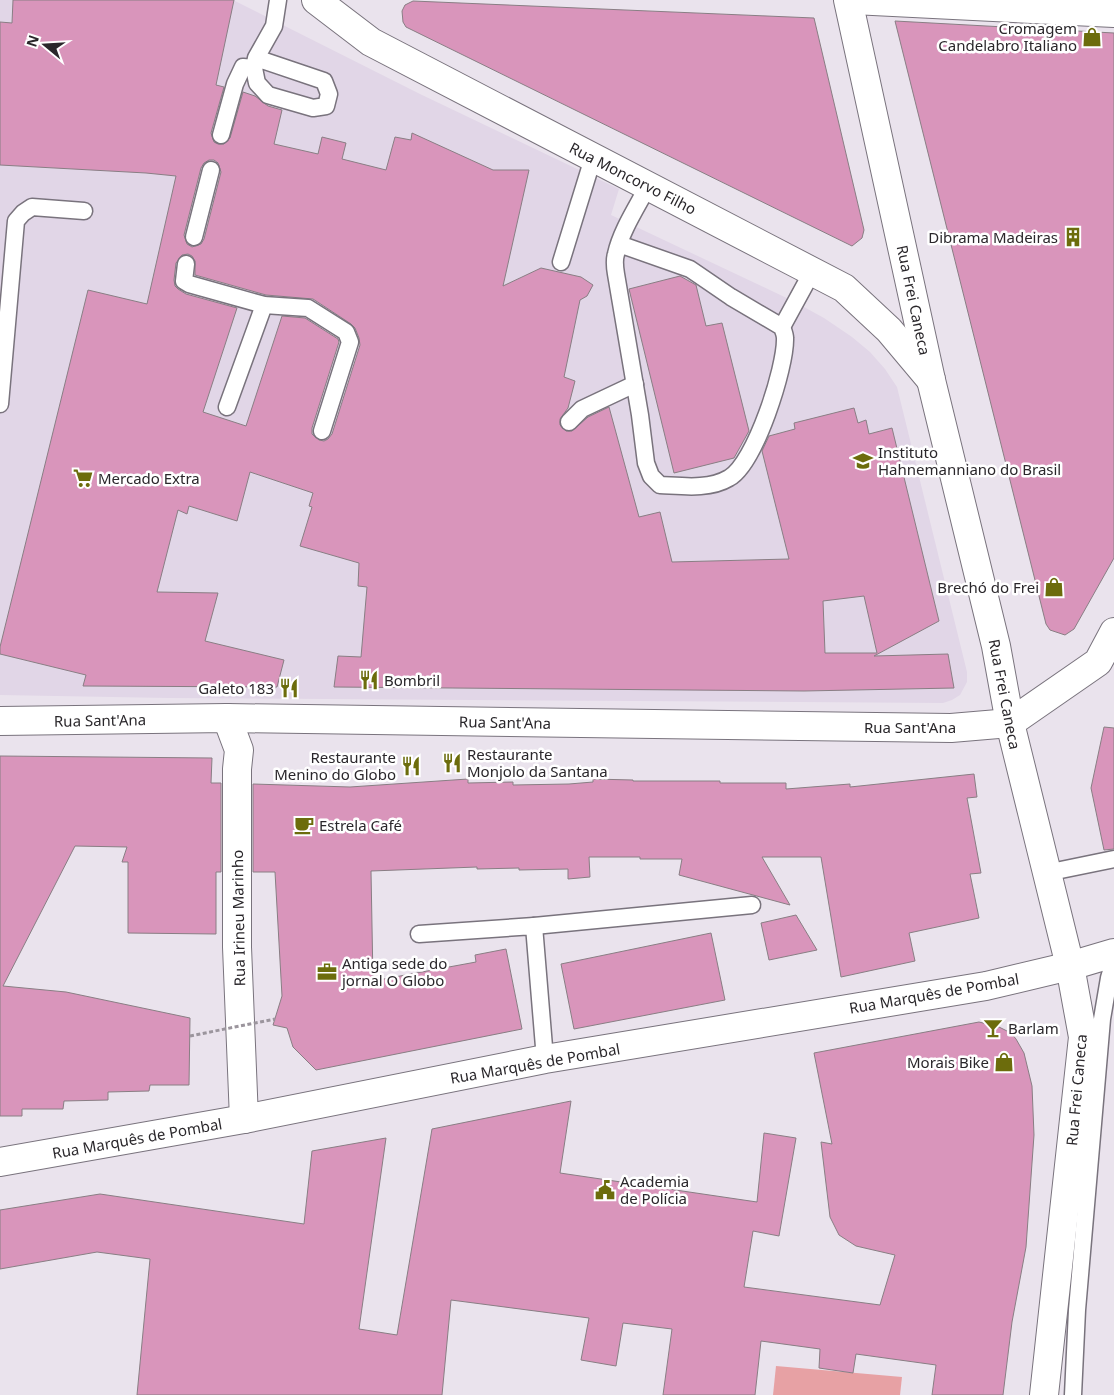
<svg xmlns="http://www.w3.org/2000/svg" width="1114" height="1395" viewBox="0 0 1114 1395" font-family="'Noto Sans',sans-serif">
	<rect width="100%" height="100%" fill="#eae3ed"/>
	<path fill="#e1d6e7" d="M0 0H233L420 94 619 189 611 215 793 301 824 318 852 337 870 352 885 369 897 387 967 672V682L960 695 952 700 943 703 169 698 0 695Z"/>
	<path fill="#e7a1a4" d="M776 1366 902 1377 900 1395H773Z"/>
	<g fill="#d995bb" stroke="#897e84" fill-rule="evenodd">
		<path d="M13 0H234L216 85 224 87 211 133 214 142 218 144H224L230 138 243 92 255 96 268 106 282 110 274 144 318 154 322 137 346 143 342 159 386 170 395 137 411 140 412 133 493 170H529L503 286 541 268 581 277 593 285 587 296 580 300 564 377 575 381 568 408 560 419V425L566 431H572L588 417 609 407 639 517 660 512 672 562 789 559 762 451 769 436 795 429 794 423 854 408 858 423 866 420 869 434 892 428 939 621 874 656 948 654 954 688 804 691 334 687 338 656 361 657 367 587 358 586 359 563 300 546 312 507 309 506 313 493 250 472 237 521 189 506 187 514 178 510 157 592 218 593 205 641 284 660 277 687 83 686 86 675 0 654V647L88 290 147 304 176 176 146 173 0 165V22L12 23ZM209 160H214L218 163 221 172 204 239 201 244 192 247 187 244 184 235 201 168 204 163ZM188 254 192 256 195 261V275L266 295 313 299 351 324 355 328 359 338 360 345 332 434 328 439 324 441 319 440 312 434V428L339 342 338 339 305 318 282 316 246 426 203 412 237 308 186 294 178 289 175 286 174 280 176 263 182 255ZM864 596 877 653H825L823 601Z"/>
		<path d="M413 1 814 18 864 230 862 238 852 246 406 27 403 22 402 11 405 5Z"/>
		<path d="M895 21 1114 33V558L1074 629 1065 635 1050 630 1046 624Z"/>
		<path d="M680 276 696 285 706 326 722 323 749 431 734 458 674 473 629 289Z"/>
		<path d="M1104 727 1114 728V849L1104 850 1091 788Z"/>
		<path d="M0 756 212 758 211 783H221V872H216V934L128 933V862H122L127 847 75 846 3 986 66 992 190 1018 189 1085H150L149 1091 108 1092V1100L64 1101 63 1109H22V1116H0Z"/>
		<path d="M974 774 977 797 967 798 981 873 970 874 979 918 909 933 915 961 841 977 821 857H762L790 905 679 875 682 859H640V857H589L590 877 568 879V869L519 870V868L477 869V867L371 871 373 981 476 962 475 955 506 949 522 1029 316 1070 293 1047 287 1028 273 1025 282 996 275 872H253V784L350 787 468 779V783L513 782V785L569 784 593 782V779L633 780V781H720V783H786V789L850 784V787Z"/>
		<path d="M796 915 817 950 769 960 761 923Z"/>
		<path d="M711 933 725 1000 574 1029 561 964Z"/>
		<path d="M979 1022 999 1027 1011 1033 1016 1039 1024 1053 1032 1086 1034 1135 1026 1247 1012 1322 1003 1395H932L936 1365 856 1354 853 1373 819 1368 820 1349 761 1341 755 1395H663L672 1329 623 1323 616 1366 581 1360 589 1318 451 1300 442 1395H137L150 1259 97 1252 0 1269V1210L100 1194 304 1224 312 1151 386 1138 359 1329 397 1335 432 1129 571 1101 560 1173 757 1202 764 1133 796 1138 779 1236 753 1231 744 1287 880 1305 895 1255 856 1246 839 1235 830 1217 821 1142 832 1144 814 1053Z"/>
	</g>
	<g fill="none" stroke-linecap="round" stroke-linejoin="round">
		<defs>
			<g id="service">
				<path d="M256 58 324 81 329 94 326 106 313 108 268 95 257 83 254 68 256 58 274 26 278 0"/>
				<path d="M221 135 235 84 243 67 254 68"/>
				<path d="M194 237 211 170"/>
				<path d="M619 244 690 269 731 297 782 327C783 330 785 334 785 338 786 367 755 464 729 478 709 490 682 486 660 485L651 476 646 463 640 415 616 274C615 268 614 260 616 254 621 231 637 207 648 186"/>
				<path d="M561 262 593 158"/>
				<path d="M186 264 184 281 189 284 264 305 308 308 346 332 350 342 322 431"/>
				<path d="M782 327 812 272"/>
				<path d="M0 404 16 221 23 213 32 207 84 211"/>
				<path d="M227 407 264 305"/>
				<path d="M569 422 582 409 635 384"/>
				<path d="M1046 873 1114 859"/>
				<path d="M534 926 752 905"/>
				<path d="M419 934 534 926 545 1059"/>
				<path d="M1073 1395 1077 1310 1102 1019 1109 978 1114 961"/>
			</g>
			<g id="minor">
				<path d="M316 0 371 42 844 288 889 330 931 380"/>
				<path d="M227 718 239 750 237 769V947L244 1119"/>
			</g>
			<g id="tertiary">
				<path d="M853 0 1114 13"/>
				<path d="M0 1162 244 1119 545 1059 986 986 1070 966"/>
			</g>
			<g id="secondary">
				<path d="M848 0 931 380 996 646 1010 723 1070 966 1083 1037 1044 1395"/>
				<path d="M0 721 227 718 951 728 1010 723 1098 662 1114 632"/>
				<path d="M1070 966 1114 953"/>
			</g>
		</defs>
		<use href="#service" stroke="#79737d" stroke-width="19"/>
		<use href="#minor" stroke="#79737d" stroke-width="30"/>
		<use href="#tertiary" stroke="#79737d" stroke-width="30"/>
		<use href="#secondary" stroke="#79737d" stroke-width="30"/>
		<use href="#service" stroke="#fff" stroke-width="16"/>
		<use href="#minor" stroke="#fff" stroke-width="28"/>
		<use href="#tertiary" stroke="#fff" stroke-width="28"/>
		<use href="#secondary" stroke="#fff" stroke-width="28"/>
		<path stroke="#9b959d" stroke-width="3" stroke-dasharray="4 2.5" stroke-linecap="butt" d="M190 1036 275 1019"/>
	</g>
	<defs>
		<symbol id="shop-bare" viewBox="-9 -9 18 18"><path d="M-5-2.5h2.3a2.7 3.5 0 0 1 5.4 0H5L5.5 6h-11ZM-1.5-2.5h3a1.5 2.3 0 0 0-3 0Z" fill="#6c6c0c" stroke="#fff" stroke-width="2.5" paint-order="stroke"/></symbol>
		<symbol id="building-bare" viewBox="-9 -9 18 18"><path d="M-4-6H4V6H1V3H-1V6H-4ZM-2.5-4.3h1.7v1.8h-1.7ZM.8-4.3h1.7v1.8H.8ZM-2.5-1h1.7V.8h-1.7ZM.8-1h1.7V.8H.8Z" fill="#6c6c0c" stroke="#fff" stroke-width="2.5" paint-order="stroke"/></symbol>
		<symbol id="school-bare" viewBox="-9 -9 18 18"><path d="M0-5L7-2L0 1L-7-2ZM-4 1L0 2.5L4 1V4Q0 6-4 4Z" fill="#6c6c0c" stroke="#fff" stroke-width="2.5" paint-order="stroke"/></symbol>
		<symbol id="supermarket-bare" viewBox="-9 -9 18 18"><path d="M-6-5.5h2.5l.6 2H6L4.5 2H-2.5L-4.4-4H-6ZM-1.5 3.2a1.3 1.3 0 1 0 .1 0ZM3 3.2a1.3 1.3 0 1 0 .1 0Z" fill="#6c6c0c" stroke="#fff" stroke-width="2.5" paint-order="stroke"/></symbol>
		<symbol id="restaurant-bare" viewBox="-9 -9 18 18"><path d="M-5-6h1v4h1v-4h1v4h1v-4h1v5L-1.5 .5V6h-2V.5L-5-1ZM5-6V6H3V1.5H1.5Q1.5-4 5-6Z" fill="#6c6c0c" stroke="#fff" stroke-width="2.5" paint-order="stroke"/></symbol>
		<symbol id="cafe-bare" viewBox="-9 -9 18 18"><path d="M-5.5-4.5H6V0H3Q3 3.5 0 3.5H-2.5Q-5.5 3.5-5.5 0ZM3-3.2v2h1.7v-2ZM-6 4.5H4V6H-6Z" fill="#6c6c0c" stroke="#fff" stroke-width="2.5" paint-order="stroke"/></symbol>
		<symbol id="office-bare" viewBox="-9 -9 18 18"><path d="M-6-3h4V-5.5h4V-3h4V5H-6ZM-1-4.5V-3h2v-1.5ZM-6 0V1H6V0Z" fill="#6c6c0c" stroke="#fff" stroke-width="2.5" paint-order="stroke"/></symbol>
		<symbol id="bar-bare" viewBox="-9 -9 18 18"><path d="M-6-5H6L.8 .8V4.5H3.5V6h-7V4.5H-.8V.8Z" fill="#6c6c0c" stroke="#fff" stroke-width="2.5" paint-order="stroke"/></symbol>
		<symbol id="civic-bare" viewBox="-9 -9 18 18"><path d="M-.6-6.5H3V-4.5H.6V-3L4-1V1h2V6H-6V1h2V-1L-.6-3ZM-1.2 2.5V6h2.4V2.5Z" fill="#6c6c0c" stroke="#fff" stroke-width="2.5" paint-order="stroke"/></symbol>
	</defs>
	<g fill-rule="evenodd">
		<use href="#shop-bare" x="1078" y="23" width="28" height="28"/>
		<use href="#building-bare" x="1059" y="223" width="28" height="28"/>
		<use href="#school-bare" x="849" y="447" width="28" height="28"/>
		<use href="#supermarket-bare" x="69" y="464" width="28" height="28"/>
		<use href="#shop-bare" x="1040" y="573" width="28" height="28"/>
		<use href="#restaurant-bare" x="355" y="666" width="28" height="28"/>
		<use href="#restaurant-bare" x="275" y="674" width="28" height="28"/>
		<use href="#restaurant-bare" x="438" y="749" width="28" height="28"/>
		<use href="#restaurant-bare" x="397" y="752" width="28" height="28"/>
		<use href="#cafe-bare" x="290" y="811" width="28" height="28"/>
		<use href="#office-bare" x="313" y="958" width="28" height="28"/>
		<use href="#bar-bare" x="979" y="1014" width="28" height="28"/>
		<use href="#shop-bare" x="990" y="1048" width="28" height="28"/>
		<use href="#civic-bare" x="591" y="1176" width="28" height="28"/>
	</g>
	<g text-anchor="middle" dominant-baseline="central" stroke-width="5" stroke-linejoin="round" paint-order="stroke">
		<g font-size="15" fill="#2a272b" stroke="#fff" text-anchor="start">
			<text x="1077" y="28" text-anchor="end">Cromagem<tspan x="1077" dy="17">Candelabro Italiano</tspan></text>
			<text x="1058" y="237" text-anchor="end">Dibrama Madeiras</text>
			<text x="878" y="452">Instituto<tspan x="878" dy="17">Hahnemanniano do Brasil</tspan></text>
			<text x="98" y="478">Mercado Extra</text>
			<text x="1039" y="587" text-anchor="end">Brechó do Frei</text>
			<text x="384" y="680">Bombril</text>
			<text x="274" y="688" text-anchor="end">Galeto 183</text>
			<text x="467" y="754">Restaurante<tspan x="467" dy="17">Monjolo da Santana</tspan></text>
			<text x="396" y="757" text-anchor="end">Restaurante<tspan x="396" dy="17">Menino do Globo</tspan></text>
			<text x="319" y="825">Estrela Café</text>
			<text x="342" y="963">Antiga sede do<tspan x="342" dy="17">jornal O Globo</tspan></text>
			<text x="1008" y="1028">Barlam</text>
			<text x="989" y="1062" text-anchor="end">Morais Bike</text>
			<text x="620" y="1181">Academia<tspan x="620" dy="17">de Polícia</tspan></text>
		</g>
		<g font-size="15" fill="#2a272b" stroke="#fff">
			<text transform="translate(633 178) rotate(27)">Rua Moncorvo Filho</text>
			<text transform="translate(914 300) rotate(78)">Rua Frei Caneca</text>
			<text transform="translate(1005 694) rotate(79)">Rua Frei Caneca</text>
			<text transform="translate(100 720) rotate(-1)">Rua Sant'Ana</text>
			<text transform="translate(505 722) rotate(1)">Rua Sant'Ana</text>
			<text x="910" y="727">Rua Sant'Ana</text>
			<text transform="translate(238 918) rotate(-91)">Rua Irineu Marinho</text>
			<text transform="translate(934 993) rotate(-10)">Rua Marquês de Pombal</text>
			<text transform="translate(535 1063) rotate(-10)">Rua Marquês de Pombal</text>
			<text transform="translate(1076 1090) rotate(-85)">Rua Frei Caneca</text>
			<text transform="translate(137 1138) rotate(-10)">Rua Marquês de Pombal</text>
		</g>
	</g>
	<g transform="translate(45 45) rotate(288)" stroke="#ffffff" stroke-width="4" paint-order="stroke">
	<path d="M0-4L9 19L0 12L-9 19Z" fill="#2a272b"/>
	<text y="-8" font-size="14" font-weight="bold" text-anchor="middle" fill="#2a272b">N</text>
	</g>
</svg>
